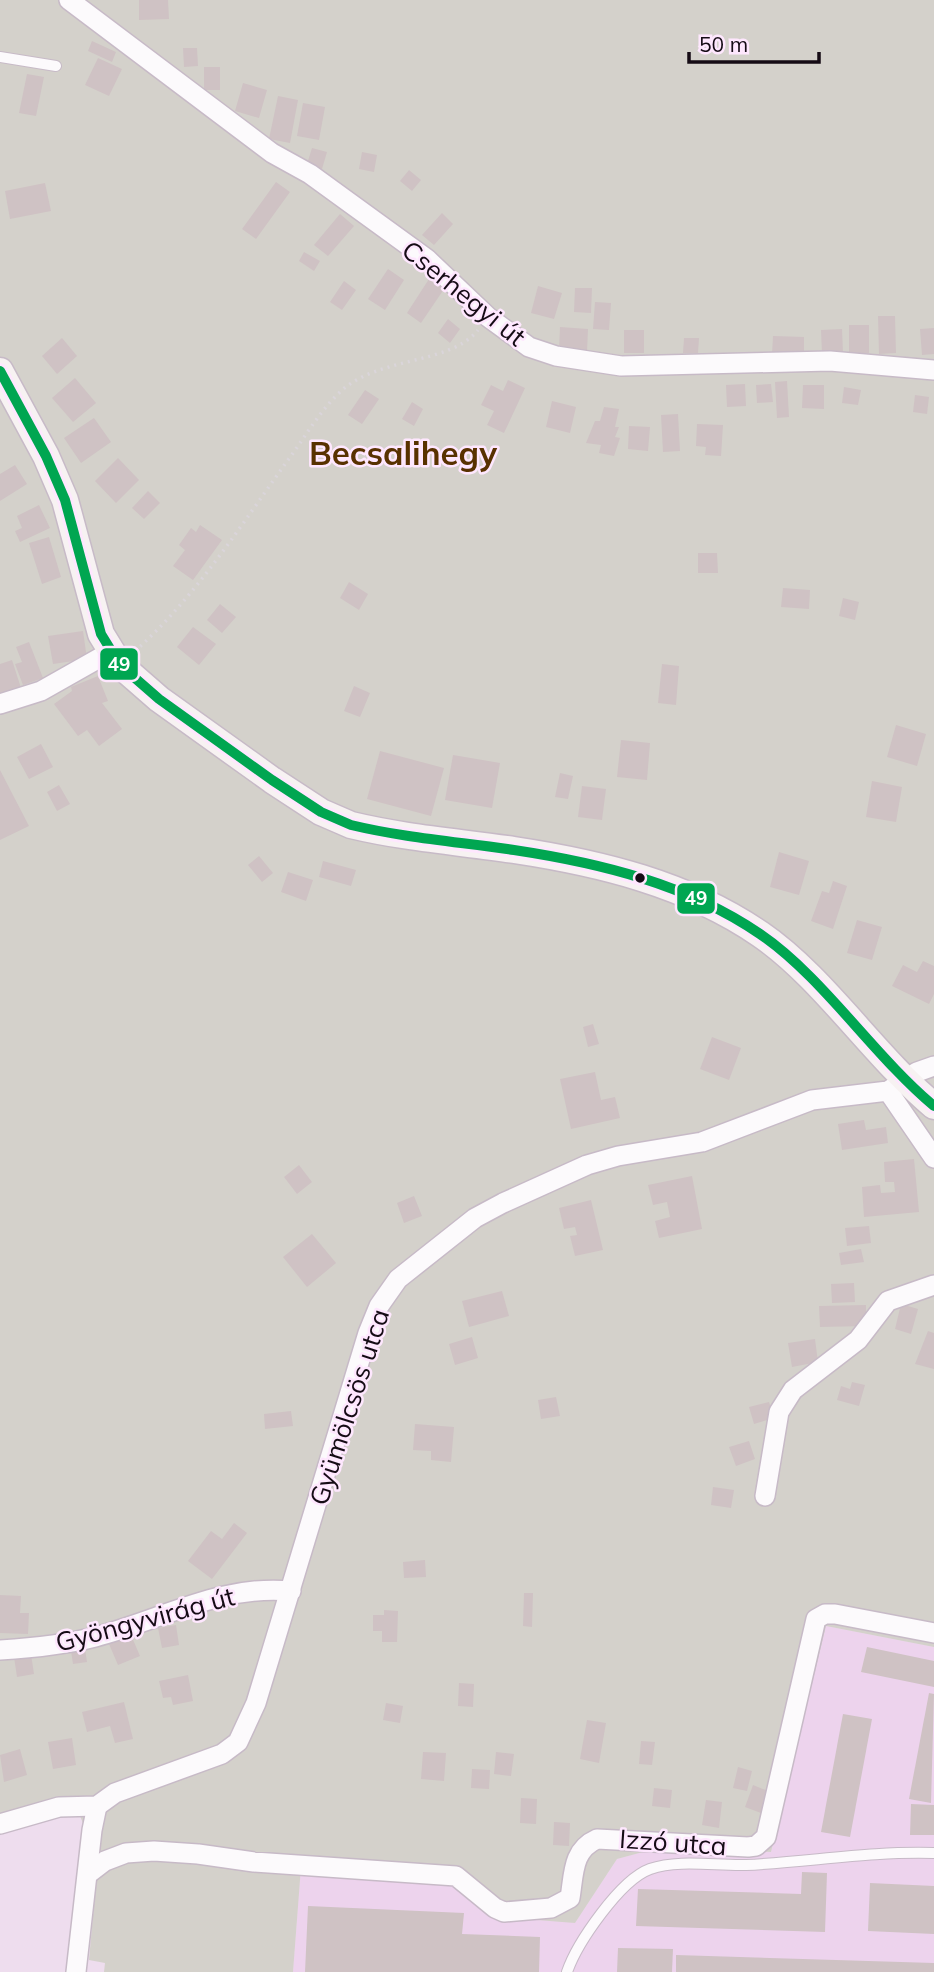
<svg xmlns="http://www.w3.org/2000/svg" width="934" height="1972" viewBox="0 0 934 1972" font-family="Mulish,sans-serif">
	<rect width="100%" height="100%" fill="#ede"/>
	<path fill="#edd3ed" d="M826 1626 934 1647V1972H293L301 1866 461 1884 575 1923 617 1859 669 1845 771 1852Z"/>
	<path fill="#d4d1cb" d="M0 0H934V1647L826 1626 771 1852 669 1845 617 1859 575 1923 497 1917 461 1884 301 1867 293 1972H104L105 1963 89 1960 98 1860 78 1811 0 1826Z"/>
	<g fill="#cfc2c4">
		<path d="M139 0H168L169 19 139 20Z"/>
		<path d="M92 41 116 52 112 62 88 51Z"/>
		<path d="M183 48H197L198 66 184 67Z"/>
		<path d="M98 58 122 69 109 96 85 85Z"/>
		<rect x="204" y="67" width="16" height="23"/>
		<path d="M27 74 44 77 36 116 19 113Z"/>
		<path d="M243 83 267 90 259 118 235 111Z"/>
		<path d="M278 96 298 100 290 143 269 139Z"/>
		<path d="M303 103 325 107 319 140 297 136Z"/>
		<path d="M312 148 327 152 322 169 307 164Z"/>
		<path d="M362 152 377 155 374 172 359 169Z"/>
		<path d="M409 170 421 180 412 191 400 181Z"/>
		<path d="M276 182 290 192 256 239 242 229Z"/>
		<path d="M45 183 51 211 10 219 5 191Z"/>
		<path d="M442 213 453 224 434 245 422 235Z"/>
		<path d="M340 214 354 226 328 256 314 245Z"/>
		<path d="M304 252 320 261 314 271 299 261Z"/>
		<path d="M388 269 404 280 385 310 368 299Z"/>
		<path d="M429 279 444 289 421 323 407 313Z"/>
		<path d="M344 281 356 290 342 310 330 302Z"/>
		<path d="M538 286 562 293 554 319 531 313Z"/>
		<path d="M575 288H592L591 313 574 312Z"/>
		<path d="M595 302 611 303 609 330 593 329Z"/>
		<path d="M878 316H895L896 353 879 354Z"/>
		<path d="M448 319 460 329 450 343 438 333Z"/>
		<rect x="849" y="325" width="20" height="28"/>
		<path d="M560 327 588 329 587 352 559 350Z"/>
		<path d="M934 328V354L922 355 920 329Z"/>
		<path d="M842 329 843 353 822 354 821 330Z"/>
		<rect x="624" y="330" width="20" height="23"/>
		<path d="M773 336 804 337V355H772Z"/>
		<path d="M62 338 77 356 57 374 42 356Z"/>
		<path d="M684 338H699L698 353H683Z"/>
		<path d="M75 378 96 403 73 422 52 398Z"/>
		<path d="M508 380 525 388 504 433 487 425 494 411 481 405 491 385 503 391Z"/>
		<path d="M787 381 789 417 777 418 775 382Z"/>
		<path d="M745 384 746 406 727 407 726 385Z"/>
		<path d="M771 384 773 402 757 403 756 385Z"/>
		<path d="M803 385H824V409L802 408Z"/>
		<path d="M844 387 861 390 858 405 842 403Z"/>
		<path d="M365 390 379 399 362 424 348 415Z"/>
		<path d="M915 395 929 397 927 414 913 412Z"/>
		<path d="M552 401 576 407 570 433 546 427Z"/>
		<path d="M412 402 423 409 414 426 402 419Z"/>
		<path d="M604 407 619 409 615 427H619L615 437 620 438 614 456 599 453 601 445 586 443 595 421H600Z"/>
		<path d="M678 414 680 451 663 452 661 415Z"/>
		<path d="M94 418 111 442 81 463 64 438Z"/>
		<path d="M697 424 723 425 721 456 705 455 706 447 696 446Z"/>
		<path d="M629 426 650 427 648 451 628 449Z"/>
		<path d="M118 458 139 480 116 503 95 481Z"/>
		<path d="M15 465 27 484 0 501V474Z"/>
		<path d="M148 491 160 503 144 519 132 508Z"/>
		<path d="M39 505 50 528 20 542 15 531 22 528 17 516Z"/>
		<path d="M200 525 222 540 193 580 173 566 185 550 179 545 191 528 196 532Z"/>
		<path d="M49 537 61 577 42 584 29 543Z"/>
		<path d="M698 553H717L718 573H698Z"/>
		<path d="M349 582 368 594 359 610 340 598Z"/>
		<path d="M783 588 810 590 809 609 781 607Z"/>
		<path d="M843 598 859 602 855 620 839 616Z"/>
		<path d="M220 604 236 617 222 633 207 620Z"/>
		<path d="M193 627 216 644 199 665 177 647Z"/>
		<path d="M83 631 87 659 53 664 48 636Z"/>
		<path d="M29 642 43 678 23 685 15 664 22 662 16 647Z"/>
		<path d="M12 660 21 688 0 695V664Z"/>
		<path d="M662 664 679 666 676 705 658 703Z"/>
		<path d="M98 676 108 701 102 703 122 729 99 746 87 730 78 736 54 704 72 691 71 687Z"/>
		<path d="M354 686 370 693 360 717 344 711Z"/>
		<path d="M896 725 926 734 917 766 887 757Z"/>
		<path d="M621 740 650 743 647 780 617 777Z"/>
		<path d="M41 744 53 767 29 779 17 757Z"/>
		<path d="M380 751 444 768 431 816 367 799Z"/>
		<path d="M453 755 500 763 492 808 445 800Z"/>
		<path d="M0 770 29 826 0 840Z"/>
		<path d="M560 773 573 776 568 799 555 797Z"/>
		<path d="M872 781 902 787 896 822 866 817Z"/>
		<path d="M59 785 70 804 57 811 47 792Z"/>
		<path d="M582 786 606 789 602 820 578 817Z"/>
		<path d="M779 852 809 861 799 895 770 887Z"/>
		<path d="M259 856 273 873 262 882 248 865Z"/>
		<path d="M323 861 356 870 351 886 319 877Z"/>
		<path d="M288 872 313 880 306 901 281 892Z"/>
		<path d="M833 881 847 886 833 929 811 921 822 891 829 893Z"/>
		<path d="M857 920 882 927 872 960 847 953Z"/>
		<path d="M923 961 934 966V994L929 1004 892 986 903 965 917 972Z"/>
		<path d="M593 1024 599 1044 588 1047 583 1027Z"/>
		<path d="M712 1037 741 1048 729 1080 700 1069Z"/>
		<path d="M595 1072 601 1100 615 1097 620 1118 571 1129 560 1079Z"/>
		<path d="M864 1120 866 1130 886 1127 888 1143 842 1150 838 1124Z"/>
		<path d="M914 1159 919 1212 864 1217 862 1187 880 1185 881 1193 895 1192 894 1182H885L884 1162Z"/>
		<path d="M299 1165 312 1182 297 1194 284 1177Z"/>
		<path d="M692 1176 702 1229 659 1238 655 1221 670 1217 667 1202 653 1205 648 1185Z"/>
		<path d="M414 1196 422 1216 404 1223 397 1203Z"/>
		<path d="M591 1200 603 1250 575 1256 570 1236 577 1235 575 1227 564 1229 559 1208Z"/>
		<path d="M869 1226 871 1243 847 1246 845 1228Z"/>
		<path d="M312 1234 336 1263 307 1287 283 1257Z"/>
		<path d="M861 1249 864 1262 841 1265 839 1253Z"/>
		<path d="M854 1283 855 1302 832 1303 831 1284Z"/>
		<path d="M502 1291 509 1316 469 1327 462 1301Z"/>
		<path d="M901 1304 918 1309 911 1334 895 1329Z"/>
		<path d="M866 1305V1326L820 1327 819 1306Z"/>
		<path d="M928 1331 934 1333V1369L915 1364Z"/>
		<path d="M472 1337 478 1358 455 1365 449 1344Z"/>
		<path d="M815 1339 818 1362 792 1367 788 1343Z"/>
		<path d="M852 1382 865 1385 859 1406 837 1400 841 1386 850 1389Z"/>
		<path d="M556 1397 560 1416 541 1419 538 1400Z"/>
		<path d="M769 1402 774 1418 754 1424 749 1407Z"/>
		<path d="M291 1411 293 1426 265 1429 264 1414Z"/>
		<path d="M415 1424 454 1427 451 1462 431 1460V1451L413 1450Z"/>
		<path d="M749 1441 755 1459 736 1466 729 1447Z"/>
		<path d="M713 1487 734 1490 731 1508 711 1505Z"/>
		<path d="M234 1523 247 1533 212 1579 188 1561 211 1531 222 1539Z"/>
		<path d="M425 1560 426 1577 404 1578 403 1562Z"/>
		<path d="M524 1593H533L532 1627 523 1626Z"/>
		<path d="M0 1595 21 1596 20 1613H29L28 1634 0 1633Z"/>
		<path d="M384 1610 398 1611 397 1642H382V1631H373V1615H384Z"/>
		<path d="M176 1625 179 1645 162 1648 158 1628Z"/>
		<path d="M131 1635 140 1656 118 1665 109 1644Z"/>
		<path d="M867 1647 934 1661V1687L861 1672Z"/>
		<path d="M85 1649 87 1662 73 1664 71 1651Z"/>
		<path d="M31 1654 34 1674 17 1677 14 1657Z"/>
		<path d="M188 1675 193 1701 173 1705 171 1697 163 1698 159 1681Z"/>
		<path d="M459 1683 474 1684 473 1707 458 1706Z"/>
		<path d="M929 1693 934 1694 931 1803 909 1799Z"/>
		<path d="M124 1702 133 1739 115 1743 110 1726 87 1732 82 1712Z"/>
		<path d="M386 1703 403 1706 400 1723 383 1720Z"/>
		<path d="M843 1714 872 1719 850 1837 821 1832Z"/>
		<path d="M587 1720 606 1723 599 1763 580 1759Z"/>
		<path d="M72 1738 76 1765 53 1769 48 1742Z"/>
		<path d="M641 1741 655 1742 652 1765 639 1764Z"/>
		<path d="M20 1749 27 1775 4 1782 0 1755Z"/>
		<path d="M423 1752 446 1753 444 1781 421 1779Z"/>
		<path d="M496 1752 514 1754 511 1776 494 1774Z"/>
		<path d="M738 1767 752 1771 747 1791 733 1788Z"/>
		<path d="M472 1769 490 1770 489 1789 471 1788Z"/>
		<path d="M753 1785 768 1791 761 1813 745 1807Z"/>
		<path d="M654 1788 672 1790 670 1808 652 1806Z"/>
		<path d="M521 1798 537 1799 536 1824 520 1823Z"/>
		<path d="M706 1800 722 1802 719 1828 702 1825Z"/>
		<path d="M911 1804 934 1805V1835H910Z"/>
		<path d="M554 1822 570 1823 569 1846 553 1845Z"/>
		<path d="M802 1872 827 1873 825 1932 636 1926 638 1889 801 1894Z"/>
		<path d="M870 1883 934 1886V1934L868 1931Z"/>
		<path d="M308 1906 464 1913 462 1934 540 1937 539 1972H305Z"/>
		<path d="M618 1948 673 1949 672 1972H617Z"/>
		<path d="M676 1955 934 1963V1972H676Z"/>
	</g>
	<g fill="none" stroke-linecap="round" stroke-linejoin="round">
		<defs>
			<g id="lane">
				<path d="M0 57 56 66"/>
				<path d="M567 1972C577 1943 620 1880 650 1869 679 1859 715 1866 746 1865 809 1862 871 1851 934 1853"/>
			</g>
			<g id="street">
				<path d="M69 0 272 153 310 174 427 259 488 317 529 347 556 356 621 366 830 361 934 370"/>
				<path d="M0 704 41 691 110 652"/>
				<path d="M888 1091 934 1158"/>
				<path d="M765 1496 779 1412 793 1390 858 1340 888 1301 934 1285"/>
				<path d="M0 1650C32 1648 64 1645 95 1637 161 1620 221 1584 291 1591"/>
				<path d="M0 1824 59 1807 97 1806 115 1793 222 1754 238 1742 256 1703 368 1333 379 1306 398 1279 475 1218 503 1203 587 1165 618 1156 702 1142 812 1100 888 1091 917 1072 934 1066"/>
				<path d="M88 1874 105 1861 126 1853 154 1851 198 1854 254 1862 456 1876 495 1908 504 1912 551 1908 570 1898C574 1874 572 1850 597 1839L748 1847 756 1846 766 1837 816 1619 825 1614H835L934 1633"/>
				<path d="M76 1972 92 1830 97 1806"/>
			</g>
			<path id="secondary" d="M0 371 46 456 65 500 101 634 120 665 159 699 272 780 321 812 351 825C405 838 460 842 514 850 600 863 687 884 760 934 823 977 873 1055 934 1106"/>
		</defs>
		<use href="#lane" stroke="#c7bac7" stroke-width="12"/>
		<use href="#street" stroke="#c7bac7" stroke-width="22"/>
		<use href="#secondary" stroke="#c7bac7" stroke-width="29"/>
		<path stroke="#dad5da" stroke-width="3.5" stroke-dasharray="2 5" stroke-linecap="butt" d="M135 651C195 598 241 525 288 460 305 437 319 412 340 392 378 356 450 365 478 330"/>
		<use href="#lane" stroke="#fcfafc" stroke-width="10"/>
		<use href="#street" stroke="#fcfafc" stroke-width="19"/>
		<use href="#secondary" stroke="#f7f2f2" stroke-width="26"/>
		<defs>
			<path id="bus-1" d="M0 371 46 456 65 500 101 634 120 665 159 699 272 780 321 812 351 825C405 838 460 842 514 850 600 863 687 884 760 934 823 977 873 1055 934 1106"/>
		</defs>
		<use href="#bus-1" stroke="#fee7fe" stroke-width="16"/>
		<use href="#bus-1" stroke="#00a651" stroke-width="10"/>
	</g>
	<circle fill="#150b15" stroke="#fee7fe" stroke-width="2.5" cx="640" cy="878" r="6"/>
	<g text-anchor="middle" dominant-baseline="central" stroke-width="5" stroke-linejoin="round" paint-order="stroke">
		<g font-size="26" fill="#150b15" stroke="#fee7fe">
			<text transform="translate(464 293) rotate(39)">Cserhegyi út</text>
			<text transform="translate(349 1407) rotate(-72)">Gyümölcsös utca</text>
			<text transform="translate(145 1619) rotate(-15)">Gyöngyvirág út</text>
			<text transform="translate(673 1842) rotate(4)">Izzó utca</text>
		</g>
		<g font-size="33" font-weight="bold" fill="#583100" stroke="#fee7fe">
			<text x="403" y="452">Becsalihegy</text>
		</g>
	</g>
	<g stroke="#fee7fe" stroke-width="2.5">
		<rect x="99" y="647" width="40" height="34" rx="7" fill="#00a651"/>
		<rect x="676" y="882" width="40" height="33" rx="7" fill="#00a651"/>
	</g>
	<g font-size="19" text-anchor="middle" font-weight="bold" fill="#fff">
		<text x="119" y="671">49</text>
		<text x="696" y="905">49</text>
	</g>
	<path d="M689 52v10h130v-10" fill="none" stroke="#150b15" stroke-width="3.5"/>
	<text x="699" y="52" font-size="21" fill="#150b15" stroke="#fee7fe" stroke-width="5" paint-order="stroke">50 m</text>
</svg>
